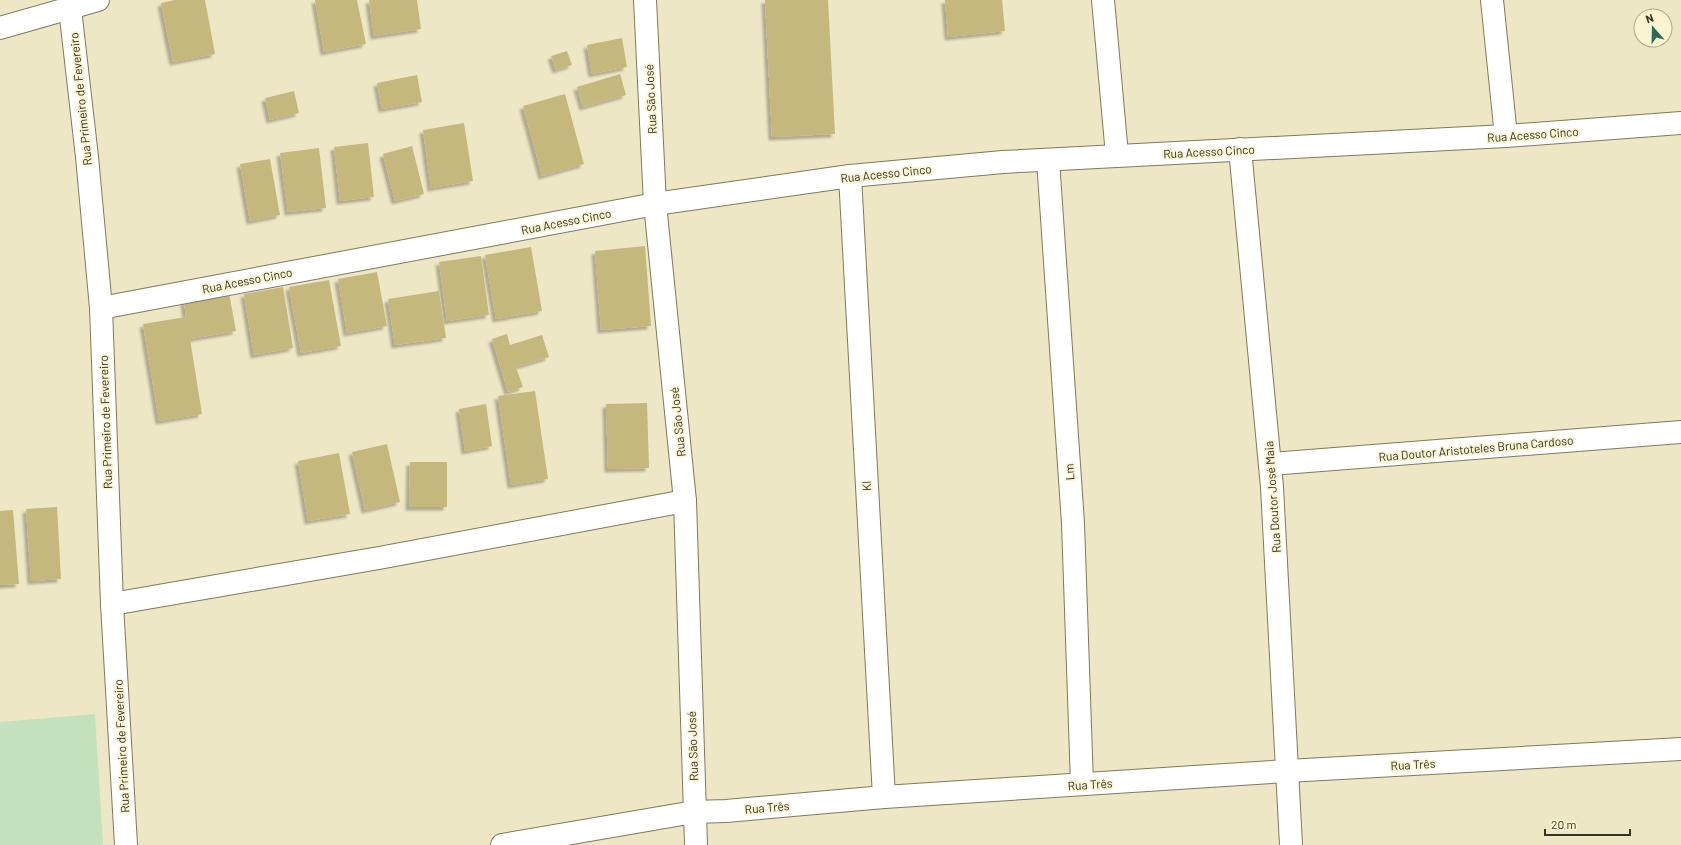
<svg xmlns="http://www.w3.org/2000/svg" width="1681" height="845" viewBox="0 0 1681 845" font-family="Barlow,sans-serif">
	<defs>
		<filter id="shadow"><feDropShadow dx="-3.5" dy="3.5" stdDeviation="1" flood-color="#0004"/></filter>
	</defs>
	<rect width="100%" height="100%" fill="#eee7c5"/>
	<path fill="#c4e1bd" d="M95 714 103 845H0V722Z"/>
	<g fill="#c5b87d" filter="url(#shadow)">
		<path d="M175 0H205L215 54 173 62 161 3Z"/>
		<path d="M315 0H357L366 44 324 52Z"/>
		<path d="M369 0H417L421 29 374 36Z"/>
		<path d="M765 0H828L835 134 772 137Z"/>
		<path d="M945 0H1002L1005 31 948 37Z"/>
		<path d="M622 38 627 67 592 74 587 45Z"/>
		<path d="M567 51 572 65 556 70 551 56Z"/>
		<path d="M620 74 626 95 583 107 577 87Z"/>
		<path d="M417 75 422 102 382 109 377 83Z"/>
		<path d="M294 91 299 113 270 120 265 98Z"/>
		<path d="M565 94 584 164 542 176 523 106Z"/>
		<path d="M464 123 473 181 431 188 423 130Z"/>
		<path d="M368 143 374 197 340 201 334 147Z"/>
		<path d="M412 146 424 194 395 201 383 154Z"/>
		<path d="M319 148 326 208 288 212 280 153Z"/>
		<path d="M270 159 280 215 250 221 240 164Z"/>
		<path d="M645 246 651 326 601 330 595 251Z"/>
		<path d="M531 247 542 311 496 319 485 255Z"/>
		<path d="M481 256 489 315 447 321 439 262Z"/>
		<path d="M377 272 387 326 347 333 338 279Z"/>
		<path d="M329 280 341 346 301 353 289 287Z"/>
		<path d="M283 287 293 348 254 355 244 294Z"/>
		<path d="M439 291 446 338 395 345 388 299Z"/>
		<path d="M229 293 236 331 190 339 202 414 159 421 143 324 186 317 184 301Z"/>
		<path d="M507 334 510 345 542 335 549 357 516 367 523 387 508 392 492 339Z"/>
		<path d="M535 391 548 479 511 485 498 396Z"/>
		<path d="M647 403 649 468 608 469 606 404Z"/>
		<path d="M486 404 492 446 465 451 459 409Z"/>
		<path d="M387 444 400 502 365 510 352 452Z"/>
		<path d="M339 453 350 514 308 521 298 461Z"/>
		<path d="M410 462H447V507H409Z"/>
		<path d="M57 507 61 579 31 581 26 509Z"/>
		<path d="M13 510 19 584 0 585V511Z"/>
	</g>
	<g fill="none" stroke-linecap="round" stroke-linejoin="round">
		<defs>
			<g id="minor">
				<path d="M69 0 87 157 101 308 112 604 126 845"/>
				<path d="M645 0 655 204 685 501 696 845"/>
				<path d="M1103 0 1117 155"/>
				<path d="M1492 0 1506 136"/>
				<path d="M0 28 98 0"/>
				<path d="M1240 149 1272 487 1291 845"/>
				<path d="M1048 160 1073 523 1082 784"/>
				<path d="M850 176 884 797"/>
				<path d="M101 308 655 204 850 176 1003 162 1506 136 1681 123"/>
				<path d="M1270 464 1681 432"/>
				<path d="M112 604 379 558 685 501"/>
				<path d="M502 845 694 812 726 811 884 797 1287 771 1681 749"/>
			</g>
		</defs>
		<use href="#minor" stroke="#80795b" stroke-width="24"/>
		<use href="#minor" stroke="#fff" stroke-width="22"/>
	</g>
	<g text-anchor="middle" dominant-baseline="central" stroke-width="3.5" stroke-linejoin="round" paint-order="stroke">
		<g font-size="12" fill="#353325" stroke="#fbf4d2">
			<text transform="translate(80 99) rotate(-96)">Rua Primeiro de Fevereiro</text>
			<text transform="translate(650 99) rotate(-93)">Rua São José</text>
			<text transform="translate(1533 134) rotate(-4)">Rua Acesso Cinco</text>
			<text transform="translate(1209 151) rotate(-3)">Rua Acesso Cinco</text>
			<text transform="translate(886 173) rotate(-6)">Rua Acesso Cinco</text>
			<text transform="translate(566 221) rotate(-11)">Rua Acesso Cinco</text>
			<text transform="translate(247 280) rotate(-11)">Rua Acesso Cinco</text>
			<text transform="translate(105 422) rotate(-92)">Rua Primeiro de Fevereiro</text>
			<text transform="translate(677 422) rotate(-96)">Rua São José</text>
			<text transform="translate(1476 448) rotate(-5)">Rua Doutor Aristoteles Bruna Cardoso</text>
			<text transform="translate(1069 472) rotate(-94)">Lm</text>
			<text transform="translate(866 486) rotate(-93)">Kl</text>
			<text transform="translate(1272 497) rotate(-94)">Rua Doutor José Maia</text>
			<text transform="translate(121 746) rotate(-93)">Rua Primeiro de Fevereiro</text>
			<text transform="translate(692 746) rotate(-92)">Rua São José</text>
			<text transform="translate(1413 764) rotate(-3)">Rua Três</text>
			<text transform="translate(1090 784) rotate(-4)">Rua Três</text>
			<text transform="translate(767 807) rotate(-5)">Rua Três</text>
		</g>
	</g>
	<g transform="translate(1653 28) rotate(340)"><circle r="19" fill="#fbf4d2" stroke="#aca78d"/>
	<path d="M0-3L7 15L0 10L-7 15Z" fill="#2c6a56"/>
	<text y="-6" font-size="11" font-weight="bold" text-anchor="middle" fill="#353325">N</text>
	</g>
	<path d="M1545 829v6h85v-6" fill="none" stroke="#353325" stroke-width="2"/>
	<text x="1551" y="829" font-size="12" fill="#353325" stroke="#fbf4d2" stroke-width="3" paint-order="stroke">20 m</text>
</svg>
